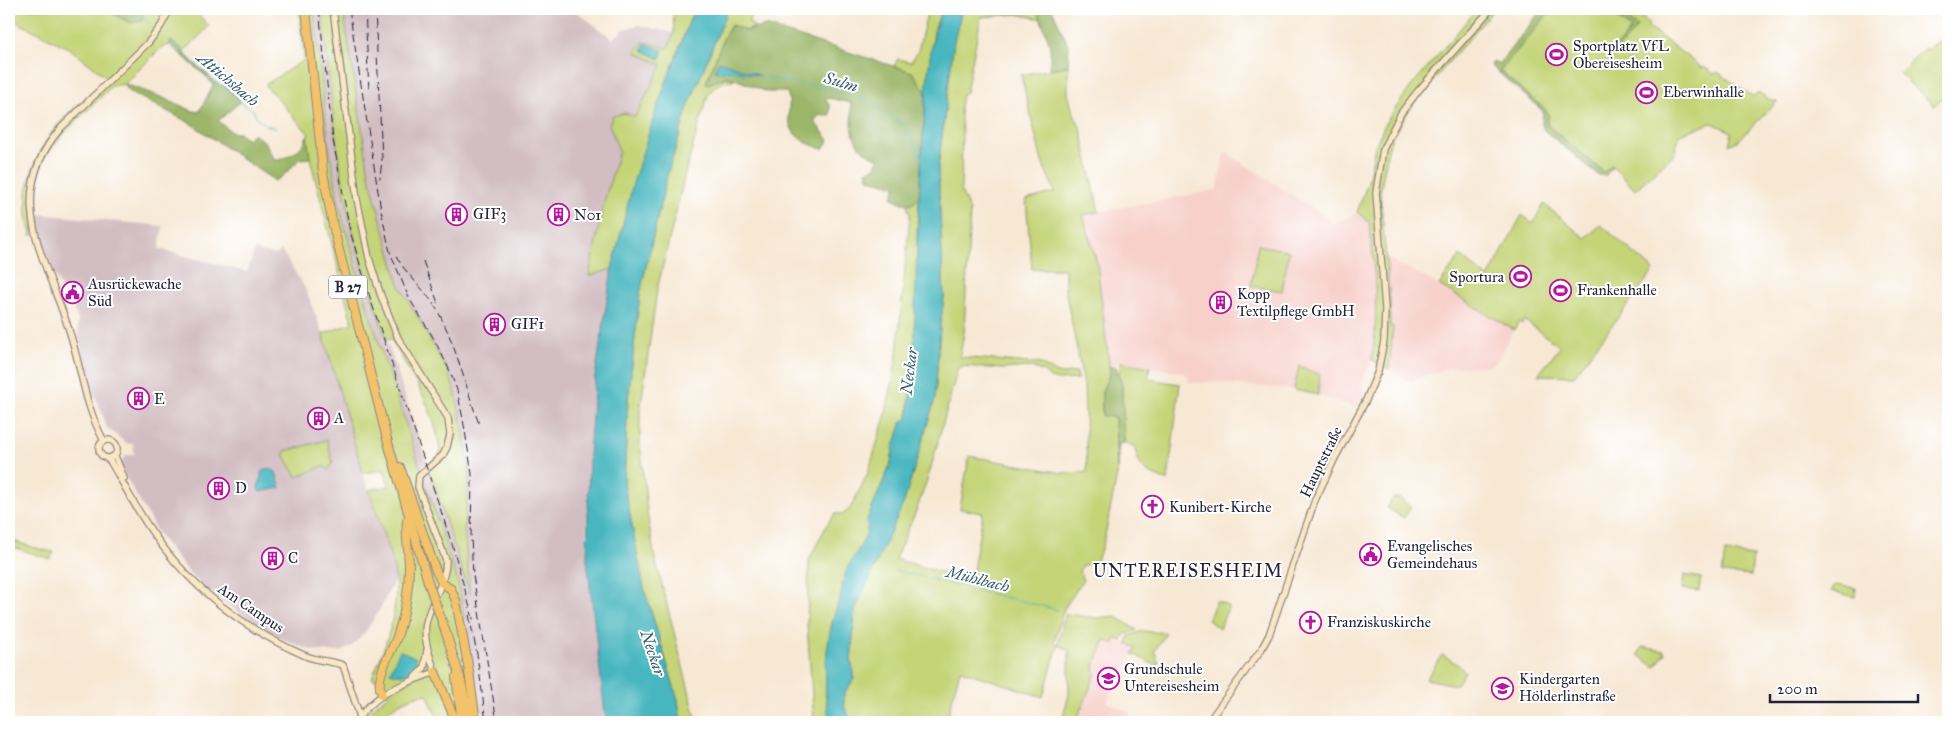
<svg xmlns="http://www.w3.org/2000/svg" width="1957" height="731" viewBox="0 0 1957 731" font-family="'IM FELL Great Primer',serif">
	<rect width="100%" height="100%" fill="#fff"/>
	<filter id="ink" filterUnits="userSpaceOnUse"><feTurbulence type="fractalNoise" baseFrequency=".02" numOctaves="2"/><feDisplacementMap in="SourceGraphic" scale="10" xChannelSelector="R" yChannelSelector="G"/><feConvolveMatrix kernelMatrix="1 2 1 2 8 2 1 2 1" color-interpolation-filters="sRGB"/></filter>
	<filter id="wash" filterUnits="userSpaceOnUse"><feTurbulence type="fractalNoise" baseFrequency=".0096" numOctaves="4" result="noise"/><feDisplacementMap in="SourceGraphic" scale="20" xChannelSelector="R" yChannelSelector="G"/><feGaussianBlur stdDeviation="1.12" result="paint"/><feColorMatrix in="noise" values="0 0 0 0 0 0 0 0 0 0 0 0 0 0 0 0 0 1.4 0 .05"/><feComposite in="paint" operator="in"/></filter>
	<g filter="url(#wash)">
		<rect width="100%" height="100%" fill="#f7e8d4"/>
		<g fill="#f7d0ca">
			<path d="M1225 152 1319 212 1331 222H1338L1357 212 1369 222 1376 271V335L1372 360 1361 384 1364 392 1357 408 1318 395 1294 390 1214 382 1189 383 1188 375 1181 372 1120 362H1116V367H1109L1097 263 1083 215 1217 190Z"/>
			<path d="M1386 257 1439 285 1514 330 1496 363 1487 366 1454 367 1409 381 1389 369 1393 327 1390 325Z"/>
			<path d="M1116 638 1137 648 1120 681 1115 683 1107 702 1131 713 1127 722H1076L1095 675 1094 666 1105 640Z"/>
		</g>
		<g fill="#d2bec2">
			<path d="M314 9H322L337 140 359 255 469 592 464 526 470 476 462 423 455 391 447 370 399 284 370 180 343 9H573L613 39 624 29 639 25 674 33 668 48 644 42 635 52 662 64 635 118 625 113 613 115 609 124 619 151 604 202 589 275 612 269 595 377 589 456 586 537 587 560 606 722H481L458 582 369 312 339 206 328 141Z"/>
			<path d="M40 214 163 226 159 249 247 272 255 250 276 255 281 250 305 288 323 334 363 473 394 567 396 577 381 607 366 631 352 646 343 651 332 652 311 650 285 640 259 627 207 589 190 574 160 537 119 465 126 455H134L133 444H128L107 428 97 399 88 382 78 331V319L73 307 66 299 34 229 33 224Z"/>
		</g>
		<g fill="#c4d477" stroke="#737b59">
			<path d="M9 9H104L131 23 145 11 142 9H193L209 26 183 53 169 44 170 45 162 47 125 84 112 86 66 131 45 157 39 172 34 199V229L32 236C19 204 30 163 50 135 65 113 89 96 108 78L70 49 9 18Z"/>
			<path d="M299 9H314L328 141 339 206 369 312 458 582 481 722H439L427 694C408 696 389 707 378 722H361L376 705 390 694 386 686 372 678C388 640 400 609 394 567L369 490 389 486 384 470 363 473 323 334 352 323 310 158 307 136 309 134 265 85 304 60Z"/>
			<path d="M322 9H343L370 180 399 284 447 370 455 391 462 423 470 474 464 526 470 594 428 468 440 453C437 411 411 375 391 339L387 340C372 296 356 251 347 205 334 141 329 74 322 9Z"/>
			<path d="M673 9H694L658 104 612 269 589 276 604 202 619 151 609 124 613 116 625 113 635 117 662 65 635 52 644 42 668 48 674 33Z"/>
			<path d="M728 9H751L749 23 755 27 746 31 731 25 724 37 706 83 708 84 726 77 735 80C720 82 714 84 707 98L687 166 657 290 640 412V443L648 519 654 554 697 722H681L678 700 644 588 624 484 628 400 640 293 667 176 688 107Z"/>
			<path d="M928 9H942L934 29 926 91 912 72 894 66 898 59 911 62 918 51Z"/>
			<path d="M962 9H1037L1041 19 1017 14 981 17 966 92 962 94 960 107 962 132 961 191 970 211 964 332 960 357 1041 364 1054 372 1063 374 1077 372 1078 379 1058 380 1050 378 1044 372 1031 367 1003 369 962 366 958 368 930 471 917 509 895 559 971 581 983 513 960 509 969 456 1063 473 1087 472 1084 385 1065 289V269H1032L1026 200 1055 192 1042 162 1021 75 1068 66V94L1072 109 1081 129 1099 212 1083 215 1097 263 1110 372 1102 392V416L1115 417 1117 475 1104 541 1096 563 1083 565 1079 571 1083 580 1064 609 1054 642 1057 645 1066 614 1097 618 1115 616 1137 630 1124 635 1122 641 1116 638 1114 644 1105 640 1094 666 1095 675 1076 722H1061L1069 695V650L1058 645 1043 697 960 670 946 722H852L844 706V694L854 679V672L851 662 855 610 904 502 935 399 940 327 944 298 938 168 954 41Z"/>
			<path d="M1477 9H1494L1414 103 1392 137 1388 150 1380 193 1390 301V325L1393 327 1389 369 1372 360C1379 313 1375 269 1369 222L1357 212 1368 182 1375 146 1386 122 1412 85Z"/>
			<path d="M1552 9H1605L1631 29 1610 55 1612 56 1637 27 1614 9H1628L1648 22V27L1702 68 1704 67 1714 74 1718 72 1753 97 1759 93 1773 101H1778L1739 140 1729 145 1732 132 1712 123 1680 134 1674 154 1635 190 1612 165 1604 172 1548 126 1547 122 1549 116 1500 71Z"/>
			<path d="M1948 35V92L1934 106 1899 73 1925 48 1926 50Z"/>
			<path d="M919 198 917 227V361L911 371 908 418 893 450 891 462 867 520 869 528 866 536 853 561 850 564 842 584V592L831 627 825 693 830 722H814L807 625 809 560 828 523 835 514H843L850 509 868 473 885 417 896 364 910 215 907 205 913 204Z"/>
			<path d="M1544 204 1585 238 1601 225 1654 270 1574 376 1538 375 1560 347 1524 320 1522 324 1519 322 1514 330 1439 285 1460 256 1488 278 1522 215 1533 223Z"/>
			<path d="M1258 245 1289 251 1282 291 1251 286Z"/>
			<path d="M1120 362 1150 367 1148 379 1180 384 1168 480H1165C1141 470 1141 470 1134 446L1124 443 1122 385 1119 376Z"/>
			<path d="M1299 366 1320 375 1318 395 1294 390Z"/>
			<path d="M327 440 333 463 328 470 325 467H321L297 477 284 455 285 451Z"/>
			<path d="M1393 498H1399L1411 507 1404 518 1387 508Z"/>
			<path d="M9 540 43 550 54 552 50 559 9 546Z"/>
			<path d="M1725 552 1753 556 1751 576 1722 573Z"/>
			<path d="M1684 575 1701 578 1699 591 1682 589Z"/>
			<path d="M1835 585 1856 588 1855 597 1831 591Z"/>
			<path d="M1216 601 1229 606 1219 629 1208 620Z"/>
			<path d="M1142 631 1166 633 1154 652 1157 655 1156 658 1159 662 1157 666 1133 654 1136 648 1127 643 1129 636Z"/>
			<path d="M1642 647 1664 651 1665 653 1655 667 1638 655Z"/>
			<path d="M1442 655C1451 660 1459 664 1465 672L1456 685 1426 679Z"/>
		</g>
		<g fill="#9bb668" stroke="#5e6c52">
			<path d="M104 9H142L145 11 142 21 131 23Z"/>
			<path d="M1037 9H1052L1069 47 1068 66 1050 69V45Z"/>
			<path d="M1542 9H1552L1500 71 1546 110 1549 116 1547 122 1548 126 1604 172 1612 165 1614 167 1605 176 1598 175 1544 130 1542 124 1543 111 1491 66 1493 61 1499 64Z"/>
			<path d="M1605 9H1614L1637 27 1612 57 1610 55 1631 29Z"/>
			<path d="M732 25 746 31 766 26 912 72 926 91 919 198C909 208 903 203 892 198L896 186 869 179 866 171 876 167 878 158C850 150 852 128 851 103L829 98 825 100 830 105V115H820L814 121 829 140 823 149C807 144 792 138 789 120 788 110 791 102 787 92H767L730 77H726L708 84 706 83 724 37Z"/>
			<path d="M170 41 181 48 183 53 218 84 226 86 241 101 218 121 233 133H239L247 139 253 134 265 142 275 161C289 156 302 152 307 136L310 158 300 159 284 175 275 181 190 123 128 91 125 84 161 97 193 111 199 112 213 86 209 79 170 45Z"/>
			<path d="M1109 367H1116L1122 385 1124 443 1119 444 1117 475 1115 417 1102 416V392L1110 372Z"/>
		</g>
		<g fill="#47b6bf" stroke="#346c7d">
			<path d="M694 9H728L688 107 667 176 640 293 628 400 624 484 644 588 678 700 681 722H606L587 560 589 456 595 377 612 269 633 183 658 104Z"/>
			<path d="M942 9H962L954 41 938 168 944 298 940 327 935 399 904 502 855 610 851 662 854 672V679L844 694V706L852 722H830C824 692 824 658 831 627 833 616 838 605 841 594 843 586 843 579 846 572 852 554 870 541 867 520L891 463 893 450 902 421 908 418 909 413 911 371 917 361 914 348C916 273 918 199 924 124 927 86 928 45 942 9Z"/>
			<path d="M645 44 663 50 660 59 642 50Z"/>
			<path d="M719 61 761 76 732 71 717 72 715 70Z"/>
			<path d="M269 468 276 472 281 488 260 492 258 488 262 472Z"/>
			<path d="M401 651 415 657 417 664C409 674 402 677 390 672L399 652Z"/>
		</g>
		<g fill="none" stroke-linecap="round" stroke-linejoin="round">
			<g stroke="#47b6bf" stroke-width="1">
				<path d="M110 9 125 13 131 12 139 15 150 24"/>
				<path d="M170 43 181 49 214 84 226 88 243 104 253 110 257 118 266 125 275 128"/>
				<path d="M759 76 851 93 873 105 904 125 922 158"/>
				<path d="M894 570 1058 610"/>
				<path d="M1062 722 1063 716"/>
			</g>
		</g>
	</g>
	<g filter="url(#ink)">
		<g fill="none" stroke-linecap="round" stroke-linejoin="round">
			<defs>
				<g id="secondary">
					<path d="M333 9 357 199 369 258 381 296 398 338 448 418 449 427 450 434 447 447 443 455 419 476 418 487 446 560C446 583 431 600 426 623 423 640 430 656 435 672 404 684 375 692 356 722"/>
					<circle cx="108" cy="449" r="9"/>
					<path d="M104 441C84 404 82 371 70 333 48 262 0 197 61 128L148 43 161 26 170 9"/>
					<path d="M115 456 124 478"/>
					<path d="M106 458 110 461C125 486 138 513 155 536 192 589 247 631 306 656 318 661 331 661 343 665L360 717"/>
					<path d="M415 677 424 668 427 650"/>
					<path d="M1208 722 1261 650 1269 635 1315 500 1335 458 1366 400 1378 371 1384 341 1385 308 1376 193 1383 149 1401 113 1418 91 1491 9"/>
				</g>
				<g id="highway">
					<path d="M306 9 323 172 333 226 387 439 428 582"/>
					<path d="M400 467 436 571 442 583 451 589 456 601 468 665 476 722"/>
					<path d="M445 630 460 677 470 722"/>
					<path d="M435 672 456 722"/>
					<path d="M456 677 462 722"/>
					<path d="M382 695C373 677 392 653 398 634 405 613 409 589 409 566 409 551 405 535 407 521"/>
				</g>
			</defs>
			<use href="#secondary" stroke="#8c8588" stroke-width="8"/>
			<use href="#highway" stroke="#8c8588" stroke-width="10"/>
			<use href="#secondary" stroke="#fae7c3" stroke-width="5.5"/>
			<use href="#highway" stroke="#f2c36a" stroke-width="8"/>
			<g stroke="#22223b" stroke-width="1" stroke-dasharray="8 4" stroke-linecap="butt">
				<path d="M319 9 333 140 350 231 372 304 452 544 474 622"/>
				<path d="M349 9 381 210 390 252 409 298 434 339 449 369 457 390 463 419 472 474 471 538 473 575 497 722"/>
				<path d="M365 9 369 91"/>
				<path d="M375 9 382 159 380 179"/>
				<path d="M396 256C407 276 425 289 436 308 455 341 466 388 479 424"/>
				<path d="M423 261 439 306"/>
				<path d="M469 615 477 654 486 722"/>
			</g>
			<defs>
				<path id="highway-bridge" d="M428 582 445 630"/>
			</defs>
			<use href="#highway-bridge" stroke="#8c8588" stroke-width="10" stroke-linecap="butt"/>
			<use href="#highway-bridge" stroke="#f2c36a" stroke-width="8"/>
		</g>
	</g>
	<defs>
		<symbol id="stadium-ring" viewBox="-11 -11 22 22"><circle r="9.5" fill="#fff" stroke="#b5179e" stroke-width="1.5"/><path d="M0-5a6.5 5 0 1 0 0 10a6.5 5 0 1 0 0-10ZM-3.5-1.8h7v3.6h-7Z" fill="#b5179e"/></symbol>
		<symbol id="building-ring" viewBox="-11 -11 22 22"><circle r="9.5" fill="#fff" stroke="#b5179e" stroke-width="1.5"/><path d="M-4-6H4V6H1V3H-1V6H-4ZM-2.5-4.3h1.7v1.8h-1.7ZM.8-4.3h1.7v1.8H.8ZM-2.5-1h1.7V.8h-1.7ZM.8-1h1.7V.8H.8Z" fill="#b5179e"/></symbol>
		<symbol id="civic-ring" viewBox="-11 -11 22 22"><circle r="9.5" fill="#fff" stroke="#b5179e" stroke-width="1.5"/><path d="M-.6-6.5H3V-4.5H.6V-3L4-1V1h2V6H-6V1h2V-1L-.6-3ZM-1.2 2.5V6h2.4V2.5Z" fill="#b5179e"/></symbol>
		<symbol id="church-ring" viewBox="-11 -11 22 22"><circle r="9.5" fill="#fff" stroke="#b5179e" stroke-width="1.5"/><path d="M-1.2-6h2.4v3.5h3.3v2.4h-3.3V6h-2.4V-.1h-3.3v-2.4h3.3Z" fill="#b5179e"/></symbol>
		<symbol id="school-ring" viewBox="-11 -11 22 22"><circle r="9.5" fill="#fff" stroke="#b5179e" stroke-width="1.5"/><path d="M0-5L7-2L0 1L-7-2ZM-4 1L0 2.5L4 1V4Q0 6-4 4Z" fill="#b5179e"/></symbol>
	</defs>
	<g fill-rule="evenodd">
		<use href="#stadium-ring" x="1544" y="42" width="25" height="25"/>
		<use href="#stadium-ring" x="1634" y="80" width="25" height="25"/>
		<use href="#building-ring" x="444" y="202" width="25" height="25"/>
		<use href="#building-ring" x="546" y="202" width="25" height="25"/>
		<use href="#stadium-ring" x="1508" y="264" width="25" height="25"/>
		<use href="#stadium-ring" x="1548" y="278" width="25" height="25"/>
		<use href="#civic-ring" x="60" y="280" width="25" height="25"/>
		<use href="#building-ring" x="1208" y="290" width="25" height="25"/>
		<use href="#building-ring" x="482" y="312" width="25" height="25"/>
		<use href="#building-ring" x="126" y="386" width="25" height="25"/>
		<use href="#building-ring" x="306" y="406" width="25" height="25"/>
		<use href="#building-ring" x="206" y="476" width="25" height="25"/>
		<use href="#church-ring" x="1140" y="494" width="25" height="25"/>
		<use href="#civic-ring" x="1358" y="542" width="25" height="25"/>
		<use href="#building-ring" x="260" y="546" width="25" height="25"/>
		<use href="#church-ring" x="1298" y="610" width="25" height="25"/>
		<use href="#school-ring" x="1096" y="666" width="25" height="25"/>
		<use href="#school-ring" x="1490" y="676" width="25" height="25"/>
	</g>
	<g text-anchor="middle" dominant-baseline="central" stroke-width="4" stroke-linejoin="round" paint-order="stroke">
		<rect fill="#fff" stroke="#646476" stroke-width="1" x="329" y="275.5" width="38" height="23" rx="4"/>
		<g font-size="14" font-weight="bold" fill="#22223b">
			<text x="348" y="287">B 27</text>
		</g>
		<g font-size="15" fill="#22223b" stroke="#fff" text-anchor="start">
			<text x="1573" y="46">Sportplatz VfL<tspan x="1573" dy="17">Obereisesheim</tspan></text>
			<text x="1663" y="92">Eberwinhalle</text>
			<text x="473" y="214">GIF3</text>
			<text x="574" y="215">N01</text>
			<text x="1504" y="277" text-anchor="end">Sportura</text>
			<text x="88" y="284">Ausrückewache<tspan x="88" dy="17">Süd</tspan></text>
			<text x="1577" y="290">Frankenhalle</text>
			<text x="1237" y="294">Kopp<tspan x="1237" dy="17">Textilpflege GmbH</tspan></text>
			<text x="511" y="324">GIF1</text>
			<text x="154" y="399">E</text>
			<text x="334" y="418">A</text>
			<text x="235" y="488">D</text>
			<text x="1169" y="507">Kunibert-Kirche</text>
			<text x="1387" y="546">Evangelisches<tspan x="1387" dy="17">Gemeindehaus</tspan></text>
			<text x="288" y="558">C</text>
			<text x="1327" y="622">Franziskuskirche</text>
			<text x="1124" y="669">Grundschule<tspan x="1124" dy="17">Untereisesheim</tspan></text>
			<text x="1519" y="679">Kindergarten<tspan x="1519" dy="17">Hölderlinstraße</tspan></text>
		</g>
		<g font-size="15" fill="#22223b" stroke="#fff">
			<text transform="translate(1321 462) rotate(-64)">Hauptstraße</text>
			<text transform="translate(251 608) rotate(34)">Am Campus</text>
		</g>
		<g font-size="16" font-style="italic" fill="#315d70" stroke="#fff">
			<text transform="translate(228 79) rotate(40)">Attichsbach</text>
			<text transform="translate(841 82) rotate(17)">Sulm</text>
			<text transform="translate(909 371) rotate(-83)">Neckar</text>
			<text transform="translate(978 579) rotate(14)">Mühlbach</text>
			<text transform="translate(653 653) rotate(71)">Neckar</text>
		</g>
		<g font-size="18" letter-spacing="1" fill="#22223b" stroke="#fff">
			<text x="1188" y="571">UNTEREISESHEIM</text>
		</g>
	</g>
	<rect width="1957" height="731" fill="none" stroke="#fff" stroke-width="30"/>
	<path d="M1770 694v8h148v-8" fill="none" stroke="#22223b" stroke-width="2.5"/>
	<text x="1777" y="694" font-size="15" fill="#22223b" stroke="#ffffff" stroke-width="4" paint-order="stroke">200 m</text>
</svg>
